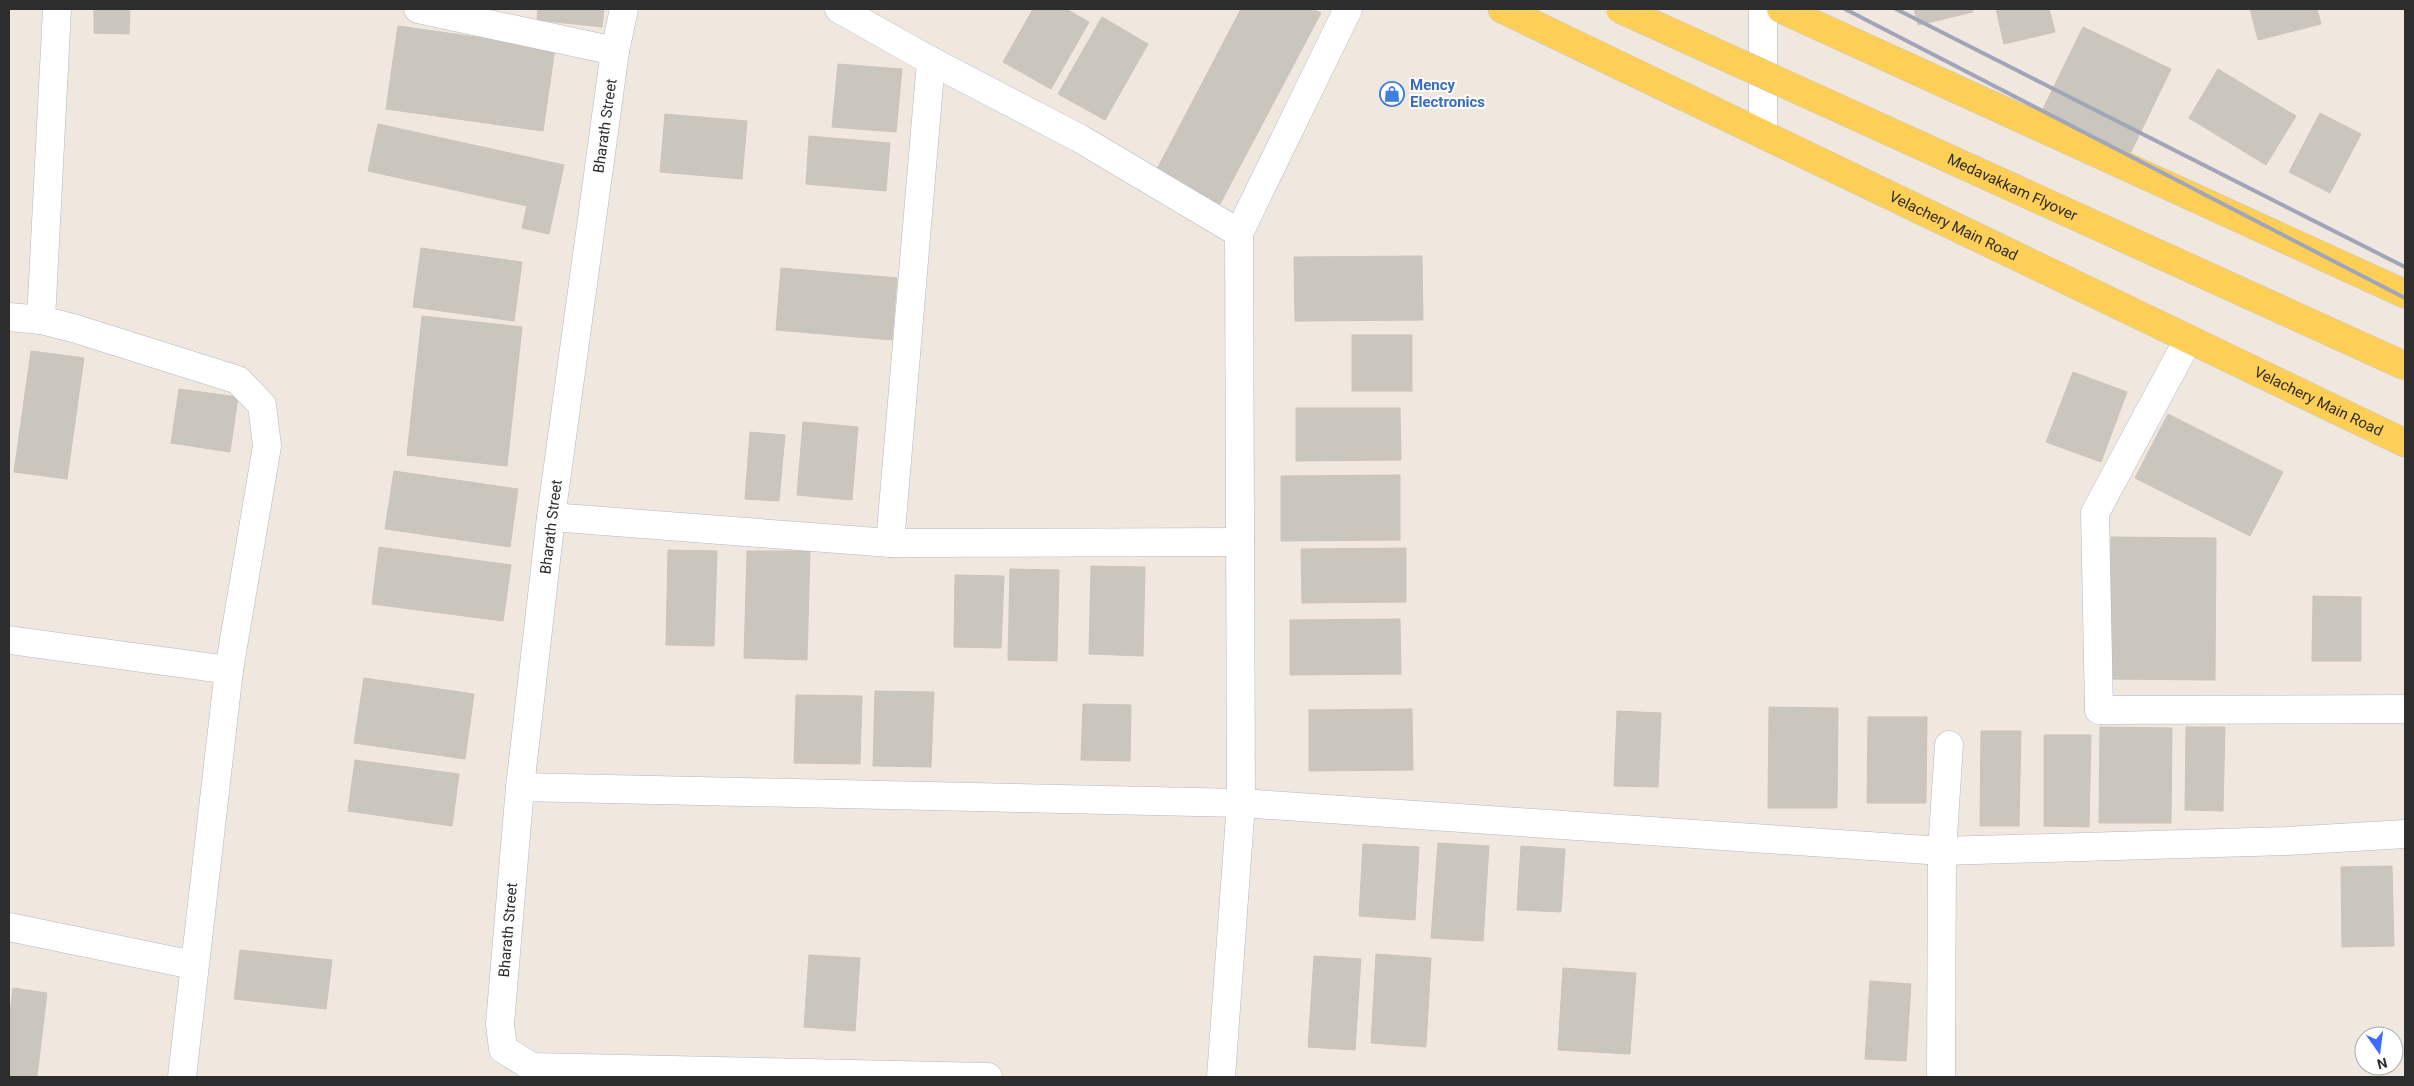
<svg xmlns="http://www.w3.org/2000/svg" width="2414" height="1086" viewBox="0 0 2414 1086" font-family="Roboto,sans-serif">
	<rect width="100%" height="100%" fill="#f0e8df"/>
	<g fill="#cbc6bd" stroke="#ccc4b8">
		<path d="M94 9H130L129 34 94 33Z"/>
		<path d="M538 9H604L602 27 537 20Z"/>
		<path d="M1033 9H1066L1089 22 1051 89 1003 62Z"/>
		<path d="M1241 9H1313L1321 13 1220 204 1156 171Z"/>
		<path d="M1914 9H1973V12L1918 25Z"/>
		<path d="M1996 9H2049L2055 32 2004 44Z"/>
		<path d="M2250 9H2317L2321 24 2258 40Z"/>
		<path d="M1102 17 1148 44 1105 120 1058 94Z"/>
		<path d="M398 26 555 48 543 131 386 109Z"/>
		<path d="M2083 27 2171 69 2129 156 2041 113Z"/>
		<path d="M838 64 902 69 896 132 832 127Z"/>
		<path d="M2218 69 2296 116 2266 165 2189 118Z"/>
		<path d="M2320 113 2361 134 2330 193 2289 172Z"/>
		<path d="M665 114 747 121 742 179 660 172Z"/>
		<path d="M378 124 564 165 549 234 522 228 527 206 368 171Z"/>
		<path d="M809 136 890 143 886 191 806 184Z"/>
		<path d="M421 248 522 262 514 321 413 307Z"/>
		<path d="M1422 256 1423 320 1295 321 1294 257Z"/>
		<path d="M781 268 897 278 892 340 776 330Z"/>
		<path d="M422 316 522 327 507 466 407 455Z"/>
		<rect x="1352" y="335" width="60" height="56"/>
		<path d="M31 351 84 358 67 479 14 472Z"/>
		<path d="M2073 372 2127 392 2101 462 2046 442Z"/>
		<path d="M179 389 238 397 230 452 171 443Z"/>
		<path d="M1296 408H1400L1401 460 1296 461Z"/>
		<path d="M2168 414 2283 472 2250 536 2135 478Z"/>
		<path d="M803 422 858 427 852 500 797 495Z"/>
		<path d="M750 432 785 435 779 501 745 499Z"/>
		<path d="M394 471 518 489 510 547 385 529Z"/>
		<path d="M1400 475V540L1281 541V476Z"/>
		<path d="M2111 537 2216 538 2215 680 2109 679Z"/>
		<path d="M379 547 511 565 503 621 372 604Z"/>
		<path d="M1406 548V602L1302 603 1301 549Z"/>
		<path d="M668 550 717 551 714 646 666 645Z"/>
		<path d="M747 551H810L807 660 744 658Z"/>
		<path d="M1091 566 1145 567 1143 656 1089 654Z"/>
		<path d="M1010 569 1059 570 1057 661 1008 660Z"/>
		<path d="M955 575 1004 576 1001 648 954 647Z"/>
		<path d="M2313 596 2361 597V661H2312Z"/>
		<path d="M1400 619 1401 674 1290 675V620Z"/>
		<path d="M364 678 474 694 465 759 354 743Z"/>
		<path d="M875 691 934 692 931 767 873 766Z"/>
		<path d="M796 695 862 696 860 764 794 763Z"/>
		<path d="M1083 704 1131 705 1130 761 1081 760Z"/>
		<path d="M1769 707 1838 708 1837 808H1768Z"/>
		<path d="M1412 709 1413 770 1309 771V710Z"/>
		<path d="M1617 711 1661 713 1658 787 1614 786Z"/>
		<path d="M1868 717H1927L1926 803H1867Z"/>
		<path d="M2100 727 2172 728 2171 823H2099Z"/>
		<path d="M2186 727H2225L2223 811 2185 810Z"/>
		<path d="M1981 731H2021L2019 826H1980Z"/>
		<path d="M2044 735H2091L2089 827 2044 826Z"/>
		<path d="M355 760 459 774 452 826 348 811Z"/>
		<path d="M1438 843 1489 846 1483 941 1431 938Z"/>
		<path d="M1363 844 1419 847 1415 920 1359 916Z"/>
		<path d="M1521 846 1565 849 1561 912 1517 910Z"/>
		<path d="M2392 866 2394 946 2342 947 2341 867Z"/>
		<path d="M240 950 332 960 326 1009 234 999Z"/>
		<path d="M1376 954 1431 958 1426 1047 1371 1043Z"/>
		<path d="M809 955 860 958 855 1031 804 1027Z"/>
		<path d="M1314 956 1361 959 1355 1050 1308 1047Z"/>
		<path d="M1563 968 1636 973 1630 1054 1558 1050Z"/>
		<path d="M1870 981 1911 984 1906 1061 1865 1059Z"/>
		<path d="M13 988 47 993 37 1077H9V1021Z"/>
	</g>
	<g fill="none" stroke-linecap="round" stroke-linejoin="round">
		<defs>
			<g id="minor">
				<path d="M418 9 615 51"/>
				<path d="M624 9 615 51 551 517 520 787 500 1024 503 1049 532 1067 988 1077"/>
				<path d="M839 9 931 61 1079 138 1239 233"/>
				<path d="M1763 9V133"/>
				<path d="M9 317 41 320 73 328 238 380 262 405 267 446 229 670 182 1077"/>
				<path d="M41 320 57 9"/>
				<path d="M2188 340 2095 513 2099 710 2405 709"/>
				<path d="M551 517 890 543 1240 542"/>
				<path d="M890 543 931 61"/>
				<path d="M9 640 229 670"/>
				<path d="M520 787 1241 803 1942 851 2287 841 2405 834"/>
				<path d="M9 927 193 965"/>
				<path d="M1221 1077 1241 803 1239 233 1348 9"/>
				<path d="M1941 1077 1942 851 1949 745"/>
			</g>
			<g id="major">
				<path id="s1" d="M1502 9 2405 443"/>
				<path d="M1781 9 2405 294"/>
			</g>
		</defs>
		<use href="#minor" stroke="#b3b6c2" stroke-width="29"/>
		<use href="#major" stroke="#c8c8c8" stroke-width="29"/>
		<use href="#minor" stroke="#fff" stroke-width="28"/>
		<use href="#major" stroke="#fecf56" stroke-width="28"/>
		<g stroke="#a1a5b9" stroke-width="4">
			<path d="M1845 9 2405 298"/>
			<path d="M1896 9 2405 267"/>
		</g>
		<defs>
			<g id="major-bridge">
				<path id="s2" d="M1620 9 2405 366"/>
			</g>
		</defs>
		<use href="#major-bridge" stroke="#c8c8c8" stroke-width="29" stroke-linecap="butt"/>
		<use href="#major-bridge" stroke="#fecf56" stroke-width="28"/>
	</g>
	<defs>
		<symbol id="shop-ring" viewBox="-11 -11 22 22"><circle r="9.5" fill="#fff" stroke="#3f7fe0" stroke-width="1.5"/><path d="M-5-2.5h2.3a2.7 3.5 0 0 1 5.4 0H5L5.5 6h-11ZM-1.5-2.5h3a1.5 2.3 0 0 0-3 0Z" fill="#3f7fe0"/></symbol>
	</defs>
	<g fill-rule="evenodd">
		<use href="#shop-ring" x="1378" y="80" width="28" height="28"/>
	</g>
	<g text-anchor="middle" dominant-baseline="central" stroke-width="4" stroke-linejoin="round" paint-order="stroke">
		<g font-size="15" font-weight="bold" fill="#366cbe" stroke="#fff" text-anchor="start">
			<text x="1410" y="85">Mency<tspan x="1410" dy="17">Electronics</tspan></text>
		</g>
		<g font-size="15" fill="#2d2d2d" stroke="#fff">
			<text transform="translate(605 126) rotate(-82)">Bharath Street</text>
			<text stroke="none"><textPath href="#s2" startOffset="431">Medavakkam Flyover</textPath></text>
			<text stroke="none"><textPath href="#s1" startOffset="501">Velachery Main Road</textPath></text>
			<text stroke="none"><textPath href="#s1" startOffset="906">Velachery Main Road</textPath></text>
			<text transform="translate(551 527) rotate(-83)">Bharath Street</text>
			<text transform="translate(508 930) rotate(-85)">Bharath Street</text>
		</g>
	</g>
	<rect width="2414" height="1086" fill="none" stroke="#2d2d2d" stroke-width="20"/>
	<g transform="translate(2379 1051) rotate(166)"><circle r="24" fill="#ffffff" stroke="#ababab"/>
	<path d="M0-4L9 19L0 12L-9 19Z" fill="#3d6aff"/>
	<text y="-8" font-size="14" font-weight="bold" text-anchor="middle" fill="#2d2d2d">N</text>
	</g>
</svg>
